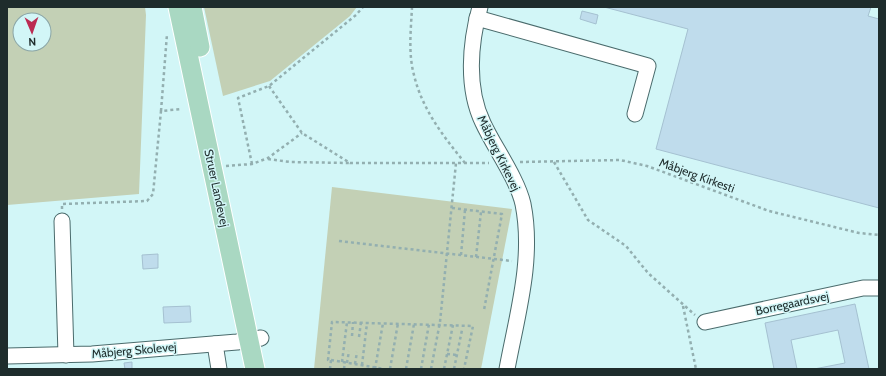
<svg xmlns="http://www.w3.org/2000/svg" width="886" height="376" viewBox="0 0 886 376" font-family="Cabin,sans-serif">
	<rect width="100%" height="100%" fill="#d2f6f7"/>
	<g fill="#c3d0b5" fill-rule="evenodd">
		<path d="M7 7H145L146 15 139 194 7 205ZM20 20H44V44H20Z"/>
		<path d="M204 7H357L350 16 270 81 223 96Z"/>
		<path d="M332 187 512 209 481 369H314Z"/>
	</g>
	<g fill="#bfdcec" stroke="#a5c1d1">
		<path d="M604 7H871L868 16 879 19V208L656 149 688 29Z"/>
		<path d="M582 11 598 15 596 24 580 19Z"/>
		<path d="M158 254V268L143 269 142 255Z"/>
		<path d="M855 304 869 369H814L845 363 838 330 791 340 797 369H774L765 323Z"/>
		<path d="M190 306 191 322 164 323 163 307Z"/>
		<path d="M132 362V369H125L124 363Z"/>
	</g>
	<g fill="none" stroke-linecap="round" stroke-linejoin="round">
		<defs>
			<g id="minor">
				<path d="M480 7C470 43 466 88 483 123 494 147 517 178 523 204 534 259 517 315 507 369"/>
				<path d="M477 18 648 66 635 114"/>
				<path d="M62 221 66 355"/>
				<path d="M705 322 863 288H879"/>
				<path d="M215 344 219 369"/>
				<path d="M7 356 92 354 237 342 261 338"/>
			</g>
			<g id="major">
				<path d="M178 7 255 369"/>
				<path d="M192 7 200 47"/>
			</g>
		</defs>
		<use href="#minor" stroke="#4a6b6c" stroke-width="17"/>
		<use href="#major" stroke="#fff" stroke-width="21"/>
		<g stroke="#93afb0" stroke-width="2.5" stroke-dasharray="3 3" stroke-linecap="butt">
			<path d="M412 7C411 29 408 53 414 75 422 109 443 136 465 163"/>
			<path d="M269 86 302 133 350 163H489"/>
			<path d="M161 111 167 34"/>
			<path d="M268 159 290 162 349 163"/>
			<path d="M520 162 620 160 647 166 769 211 859 233 879 235"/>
			<path d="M554 162 588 220 626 246 648 273 695 315"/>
			<path d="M252 164 238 98 269 86 356 15 363 7"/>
			<path d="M226 166 252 164 268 158 302 133"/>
			<path d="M452 208 502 214 484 310"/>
			<path d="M62 209V204L147 201 153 194 161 111 182 109"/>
			<path d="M339 241 512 261"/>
			<path d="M461 255 465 210"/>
			<path d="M476 257 481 212"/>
			<path d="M683 306 696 369"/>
			<path d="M352 336 353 322"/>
			<path d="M359 337 361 322"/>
			<path d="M447 354 457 355"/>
			<path d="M331 360 384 369"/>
			<path d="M342 362 347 322"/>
			<path d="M347 363 349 351"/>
			<path d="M355 364 357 352"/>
			<path d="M362 365 367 323"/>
			<path d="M330 369 331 360H328L332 322 473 326 464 369"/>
			<path d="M344 369 345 362"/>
			<path d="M375 369 383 323"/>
			<path d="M390 369 398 323"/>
			<path d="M406 369 414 324"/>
			<path d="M421 369 429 324"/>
			<path d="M431 369 440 322 456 163"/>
			<path d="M444 369 453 325"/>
			<path d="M454 369 462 330"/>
		</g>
		<use href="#minor" stroke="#fff" stroke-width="15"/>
		<use href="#major" stroke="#a9d8c2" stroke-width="19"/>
	</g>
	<g text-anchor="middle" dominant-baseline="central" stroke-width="3" stroke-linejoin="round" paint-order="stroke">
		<g font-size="12" fill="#1e2c2c" stroke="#d2f6f7">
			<text transform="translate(499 153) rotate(64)">Måbjerg Kirkevej</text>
			<text transform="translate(697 175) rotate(20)">Måbjerg Kirkesti</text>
			<text transform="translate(217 188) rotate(78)">Struer Landevej</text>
			<text transform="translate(792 303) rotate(-12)">Borregaardsvej</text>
			<text transform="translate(134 350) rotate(-5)">Måbjerg Skolevej</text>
		</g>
	</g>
	<rect width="886" height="376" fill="none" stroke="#1e2c2c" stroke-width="16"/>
	<g transform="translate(32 32) rotate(178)"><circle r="19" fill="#d2f6f7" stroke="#8aa5a6"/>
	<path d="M0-3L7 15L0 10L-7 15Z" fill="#bb2b52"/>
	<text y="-6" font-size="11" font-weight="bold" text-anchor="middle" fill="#1e2c2c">N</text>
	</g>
</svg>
